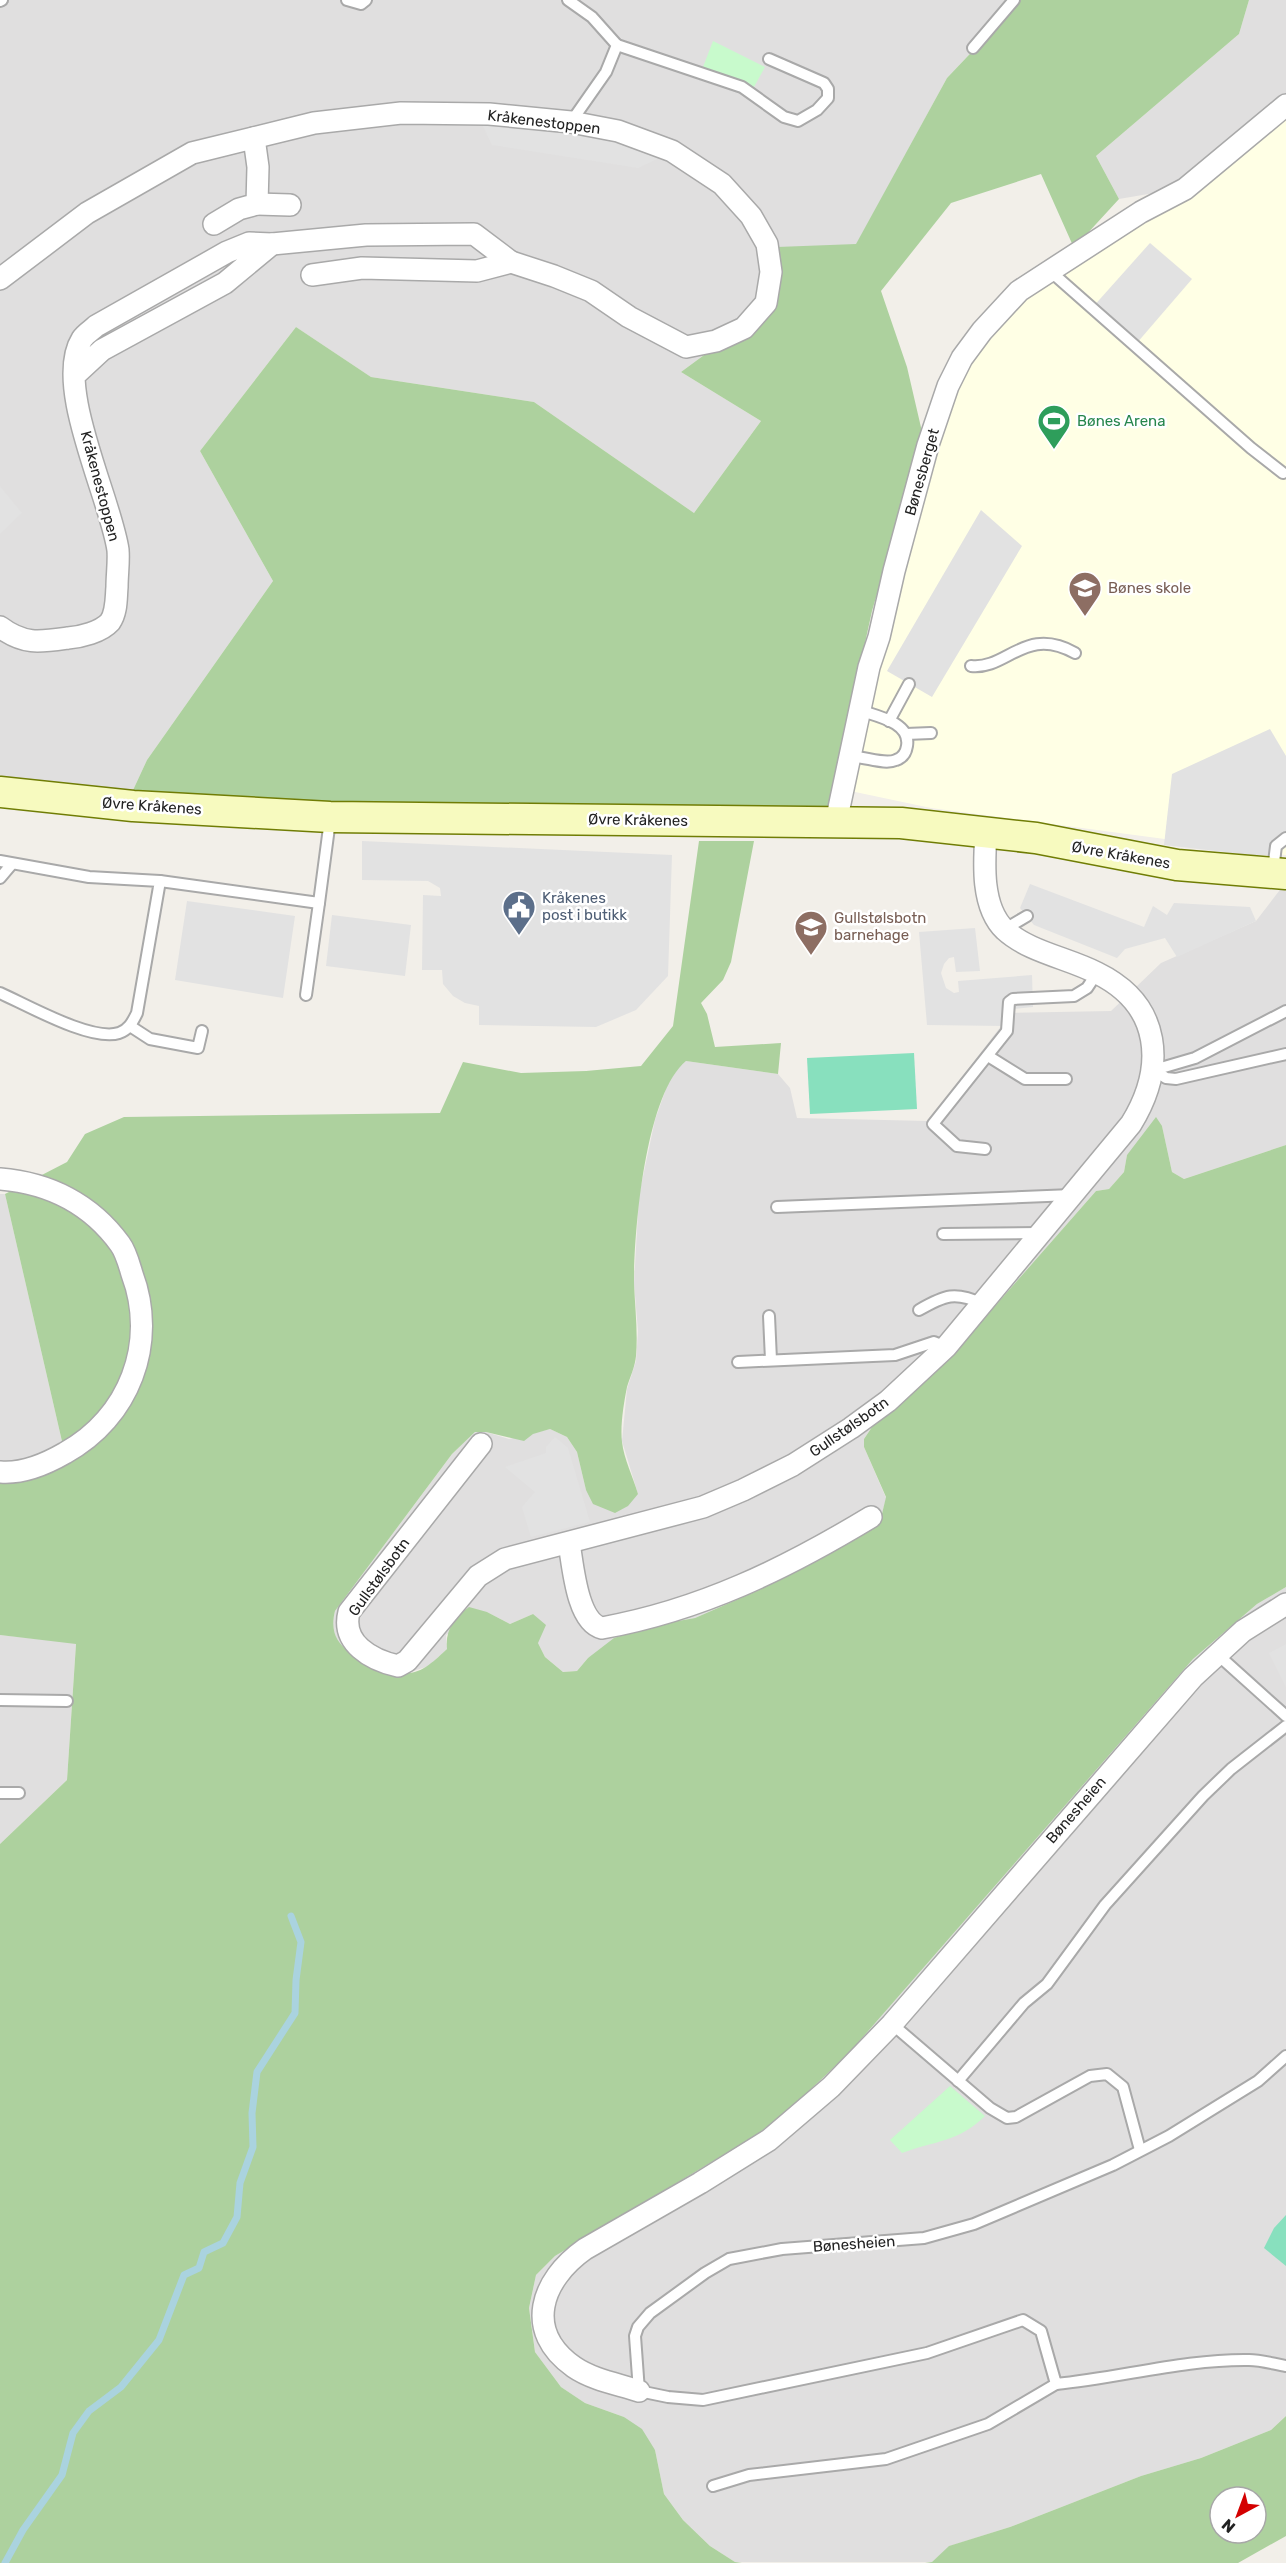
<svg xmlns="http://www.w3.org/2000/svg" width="1286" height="2563" viewBox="0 0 1286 2563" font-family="Rubik,sans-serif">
	<rect width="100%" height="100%" fill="#f2efe9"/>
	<g fill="#e0dfdf">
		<path d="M0 0H1021L947 78 856 245 777 248 768 308 681 372 761 421 694 513 534 402 371 377 296 327 200 451 273 581 147 760 128 801 0 776Z"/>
		<path d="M1249 0H1286V189L1271 173 1119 199 1096 156 1239 34Z"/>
		<path d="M1286 882V1145L1184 1179 1172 1172 1162 1126 1127 1155 1124 1172 1109 1189 1096 1191 959 1347 872 1427 864 1439V1447L886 1498 881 1518 821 1559 759 1590 695 1618 655 1625 588 1658 577 1671 563 1672 545 1657 538 1643 533 1614 510 1624 487 1612 446 1635 447 1649 429 1666 404 1674 354 1657 338 1642 331 1625 335 1611 452 1454 475 1432H486L509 1439 550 1429 567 1437 577 1452 586 1490 638 1494 622 1441 627 1389 636 1361 638 1331 634 1283 639 1195 655 1120 667 1086 676 1070 686 1061 778 1074 790 1088 797 1118 928 1121 1005 1021 1006 1013 1111 1011 1161 963 1256 921Z"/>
		<path d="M0 1194H5L67 1463 0 1476Z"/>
		<path d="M1286 1587V2416L1271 2430 1201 2458 1141 2476 1010 2527 950 2546 932 2562H735L710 2546 683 2520 664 2494 655 2450 624 2417 585 2403 561 2387 535 2352 529 2308 536 2275 555 2256 755 2136 790 2109 849 2053 1193 1659 1257 1604Z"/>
		<path d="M0 1635 76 1643 67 1780 0 1844Z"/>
	</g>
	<path fill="#ffffe5" d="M1286 106V855L931 808 841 789 928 445 989 323 1102 238Z"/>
	<g fill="#add19e" fill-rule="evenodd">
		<path d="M1021 0H1249L1239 34 1096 156 1119 199 1074 248 1041 174 951 203 881 291 907 367 923 436 872 611 829 807 805 838 128 801 147 760 273 581 200 451 296 327 371 377 534 402 694 513 761 421 681 372 768 308 777 247 856 244 947 78Z"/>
		<path d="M699 841H754L731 962 723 980 701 1003 707 1014 715 1047 781 1043 778 1074 686 1061C645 1095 634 1231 634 1283 635 1308 638 1332 636 1356 635 1367 630 1377 627 1387 624 1402 620 1426 622 1442 624 1459 633 1477 638 1494L628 1506 615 1513 593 1504 586 1490 577 1452 567 1437 550 1429 533 1434 524 1441 486 1432H475L452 1454 335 1611C326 1646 354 1656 382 1666 388 1668 397 1673 404 1673 421 1675 435 1660 447 1649 445 1630 454 1618 469 1607L487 1612 510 1624 533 1614 546 1625 538 1643 545 1657 563 1672 577 1671 588 1658 614 1638 655 1625 695 1618 759 1590 821 1559 881 1518 886 1497 864 1447V1439L872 1427 959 1347 1096 1191 1109 1189 1124 1172 1127 1155 1156 1117 1162 1126 1172 1172 1184 1179 1286 1145V1587L1257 1604 1193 1659 849 2053 790 2109 755 2136 555 2256 536 2275 529 2308 535 2352 561 2387 585 2403 624 2417 642 2429 655 2450 664 2494 683 2520 710 2546 735 2562 742 2563H0V1844L67 1780 76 1644 0 1635V1476L67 1463 5 1194 67 1162 85 1134 124 1117 440 1113 463 1062 521 1073 586 1071 641 1066 673 1026Z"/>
		<path d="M1286 2416V2536L1238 2563H925L932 2562 949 2546 1010 2527 1141 2476 1201 2458 1271 2430ZM1220 2497H1256V2533H1220Z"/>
	</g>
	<g fill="#c8facc">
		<path d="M713 41 765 67 754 87 703 67Z"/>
		<path d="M950 2086 985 2116C959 2142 934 2141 902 2153L890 2140Z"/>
	</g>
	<g fill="#88e0be">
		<path d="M914 1053 917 1109 810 1114 807 1058Z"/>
		<path d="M1286 2215V2266L1264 2248 1274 2228Z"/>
	</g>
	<g fill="#e2e2e2">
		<path d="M480 120 616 132 670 153 638 168 492 145Z"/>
		<path d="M1150 243 1192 279 1136 344 1092 308Z"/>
		<path d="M0 486 22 513 0 534Z"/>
		<path d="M981 510 1022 546 932 697 887 671Z"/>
		<path d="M1270 729 1286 756V838L1274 855H1251L1164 845 1172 774Z"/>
		<path d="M362 841 672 855 668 976 636 1010 596 1027 479 1025V1006L465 1003 453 996 443 984 442 970H422L423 895 441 896 440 888 428 881 362 880Z"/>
		<path d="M1030 884 1144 927 1153 906 1167 915 1174 903 1250 907 1256 921 1177 957 1165 938 1125 949 1117 958 1034 925 1020 908Z"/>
		<path d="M187 901 295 916 283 998 175 980Z"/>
		<path d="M332 915 411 925 405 976 326 966Z"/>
		<path d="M975 928 980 971 956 972 954 957 949 958 944 964 941 973 946 988 954 993 959 992 958 981 1032 975 1033 1007 1004 1010V1026L927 1025 919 932Z"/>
		<path d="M555 1437 568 1448 590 1522 531 1537 522 1507 535 1492 505 1467 546 1453V1447Z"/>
		<path d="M1286 1644V1687L1269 1653Z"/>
	</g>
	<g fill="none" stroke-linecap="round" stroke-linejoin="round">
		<path stroke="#aad3df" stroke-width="7" d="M5 2563 23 2530 62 2475 73 2433 89 2411 121 2387 159 2340 184 2275 199 2268 204 2252 223 2243 237 2217 240 2183 253 2147 252 2113 257 2072 295 2013 296 1980 301 1942 291 1916"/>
		<defs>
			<g id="service">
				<path d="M347 0 361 4 366 0"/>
				<path d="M568 0 592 17 617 45 606 72 571 122"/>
				<path d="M0 1 2 0"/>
				<path d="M617 45 742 87 784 117 798 121 817 110 828 98V89L824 83 769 59"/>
				<path d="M973 48 1014 0"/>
				<path d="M1049 270 1251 448 1283 473"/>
				<path d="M971 666C1007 670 1025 625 1075 653"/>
				<path d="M889 721 909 684"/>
				<path d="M906 734 931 733"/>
				<path d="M848 762 854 757C866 757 885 765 896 760 902 758 906 753 907 746 911 722 876 716 859 710"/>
				<path d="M0 861 89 877 160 881 137 1013C133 1021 129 1030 119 1033 92 1042 27 1005 0 993"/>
				<path d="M1273 870 1276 846 1286 838"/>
				<path d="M0 878 11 865"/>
				<path d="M160 881 319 903 330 820"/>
				<path d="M1005 929 1027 916"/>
				<path d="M306 995 319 903"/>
				<path d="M130 1026 150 1039 198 1048 202 1031"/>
				<path d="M988 1056 1025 1079H1066"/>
				<path d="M1154 1070 1195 1058 1286 1011"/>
				<path d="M1154 1070 1166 1078 1176 1079 1286 1054"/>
				<path d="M985 1149 957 1146 933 1124 1007 1031 1009 1002 1013 999 1074 996 1087 988 1097 973"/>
				<path d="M777 1207 1072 1195"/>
				<path d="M943 1234 1040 1233"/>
				<path d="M919 1310C945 1295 955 1291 983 1304"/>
				<path d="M769 1316 771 1360"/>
				<path d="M738 1362 895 1355 934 1342 946 1347"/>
				<path d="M1217 1654 1286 1716"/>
				<path d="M0 1700 67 1701"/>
				<path d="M0 1793H19"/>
				<path d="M892 2024 990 2108 1007 2118 1016 2117 1090 2076 1107 2074 1123 2087 1140 2150"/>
				<path d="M1286 2056 1258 2081 1169 2136 1113 2165 974 2224 924 2238 782 2249 729 2259 705 2273 650 2313 638 2327 635 2336 639 2391 668 2397 703 2400 927 2353 1023 2320 1041 2331 1056 2384C1120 2378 1184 2359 1249 2360 1261 2360 1274 2364 1286 2366"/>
				<path d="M958 2081 1024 2003 1047 1984 1105 1905 1203 1796 1231 1769 1286 1726"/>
				<path d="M713 2486 749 2475 886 2459 988 2424 1056 2384"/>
			</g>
			<g id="minor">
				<path d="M257 204 290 205"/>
				<path d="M214 224 239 209 257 204 258 167 254 138"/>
				<path d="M272 244 366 235 474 234 511 262"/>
				<path d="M0 279 87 213 192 153 314 123 401 113 489 114 571 122 618 131 672 151 722 184 751 216 767 244 771 272 766 303 744 328 716 341 686 347 629 317 591 291 554 276 511 262 477 271 362 268 312 275"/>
				<path d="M0 627C24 645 40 642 68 638 81 637 101 632 110 622 117 612 116 598 117 587 117 575 119 562 118 550 111 499 53 385 82 339 85 334 92 330 96 326L227 252 249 243 272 244 225 283 102 350 75 375"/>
				<path d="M836 822 869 667 879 637 894 571 928 445 948 386 962 358 982 331 1019 291 1141 212 1185 189 1286 105"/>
				<path d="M0 1179C49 1183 91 1204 120 1244 126 1252 129 1264 132 1274 158 1343 129 1418 65 1453 46 1464 22 1474 0 1472"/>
				<path d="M481 1444 349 1612C341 1643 371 1660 398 1666L407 1661 478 1576 505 1559 703 1507 743 1490 793 1465 851 1428 888 1401 946 1347 1131 1124C1166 1067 1162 1005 1097 973 1068 958 1029 952 1005 930 981 907 984 863 986 833"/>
				<path d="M569 1543C573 1566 577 1622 602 1628 701 1610 785 1569 871 1517"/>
				<path d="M639 2391C618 2384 593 2380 574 2367 523 2331 541 2280 585 2249L700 2183 769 2140 831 2087 892 2024 1193 1677 1243 1631 1286 1604"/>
			</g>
			<path id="secondary" d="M0 792 133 806 330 817 901 823 1036 838 1177 865 1286 874"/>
		</defs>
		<use href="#service" stroke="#a9a9a9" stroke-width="14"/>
		<use href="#minor" stroke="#a9a9a9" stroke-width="24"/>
		<use href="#secondary" stroke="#707d05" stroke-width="33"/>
		<use href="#service" stroke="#fff" stroke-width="10"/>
		<use href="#minor" stroke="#fff" stroke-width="21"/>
		<use href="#secondary" stroke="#f7fabf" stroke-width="30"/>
	</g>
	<defs>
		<symbol id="stadium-pin" viewBox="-11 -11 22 30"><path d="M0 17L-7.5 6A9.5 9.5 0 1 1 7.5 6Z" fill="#2e9e5b" stroke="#fff"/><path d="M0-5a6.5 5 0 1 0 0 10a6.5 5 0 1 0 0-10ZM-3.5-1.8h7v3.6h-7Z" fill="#fff"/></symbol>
		<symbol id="school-pin" viewBox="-11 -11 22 30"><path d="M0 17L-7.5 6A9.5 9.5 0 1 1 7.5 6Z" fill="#8d6e63" stroke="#fff"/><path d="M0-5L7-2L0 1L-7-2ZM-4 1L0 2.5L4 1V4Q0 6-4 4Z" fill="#fff"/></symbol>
		<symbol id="civic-pin" viewBox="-11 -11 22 30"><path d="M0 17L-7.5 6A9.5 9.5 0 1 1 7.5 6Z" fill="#5c6f8a" stroke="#fff"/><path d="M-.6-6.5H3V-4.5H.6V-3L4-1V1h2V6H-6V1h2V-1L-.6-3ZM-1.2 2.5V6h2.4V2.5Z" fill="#fff"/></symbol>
	</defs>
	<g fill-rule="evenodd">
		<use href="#stadium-pin" x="1035" y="402" width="38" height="52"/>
		<use href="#school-pin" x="1066" y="569" width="38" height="52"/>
		<use href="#civic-pin" x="500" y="888" width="38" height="52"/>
		<use href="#school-pin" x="792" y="908" width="38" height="52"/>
	</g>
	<g text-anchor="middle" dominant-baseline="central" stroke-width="5" stroke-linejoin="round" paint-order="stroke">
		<g font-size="15" fill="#222" stroke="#fff">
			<text transform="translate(544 122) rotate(7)">Kråkenestoppen</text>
			<text transform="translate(922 472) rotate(-74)">Bønesberget</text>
			<text transform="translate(100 486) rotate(75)">Kråkenestoppen</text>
			<text transform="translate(152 806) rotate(4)">Øvre Kråkenes</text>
			<text transform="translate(638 820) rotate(1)">Øvre Kråkenes</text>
			<text transform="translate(1121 855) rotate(10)">Øvre Kråkenes</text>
			<text transform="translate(849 1427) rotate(-35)">Gullstølsbotn</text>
			<text transform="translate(379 1577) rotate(-54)">Gullstølsbotn</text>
			<text transform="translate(1076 1810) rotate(-49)">Bønesheien</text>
			<text transform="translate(854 2244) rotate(-4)">Bønesheien</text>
		</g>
		<g font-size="15" fill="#27864d" stroke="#fff" text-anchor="start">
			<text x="1077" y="421">Bønes Arena</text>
		</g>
		<g font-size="15" fill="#785e54" stroke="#fff" text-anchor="start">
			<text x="1108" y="588">Bønes skole</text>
			<text x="834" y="918">Gullstølsbotn<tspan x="834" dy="17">barnehage</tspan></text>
		</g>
		<g font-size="15" fill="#4e5e75" stroke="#fff" text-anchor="start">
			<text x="542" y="898">Kråkenes<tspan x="542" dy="17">post i butikk</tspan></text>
		</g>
	</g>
	<g transform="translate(1238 2515) rotate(221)"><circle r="28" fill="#ffffff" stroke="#a7a7a7" stroke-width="1.5"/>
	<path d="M0-4.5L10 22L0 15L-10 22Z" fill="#d40000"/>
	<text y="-9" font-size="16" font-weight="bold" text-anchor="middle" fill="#222222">N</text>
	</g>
</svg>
